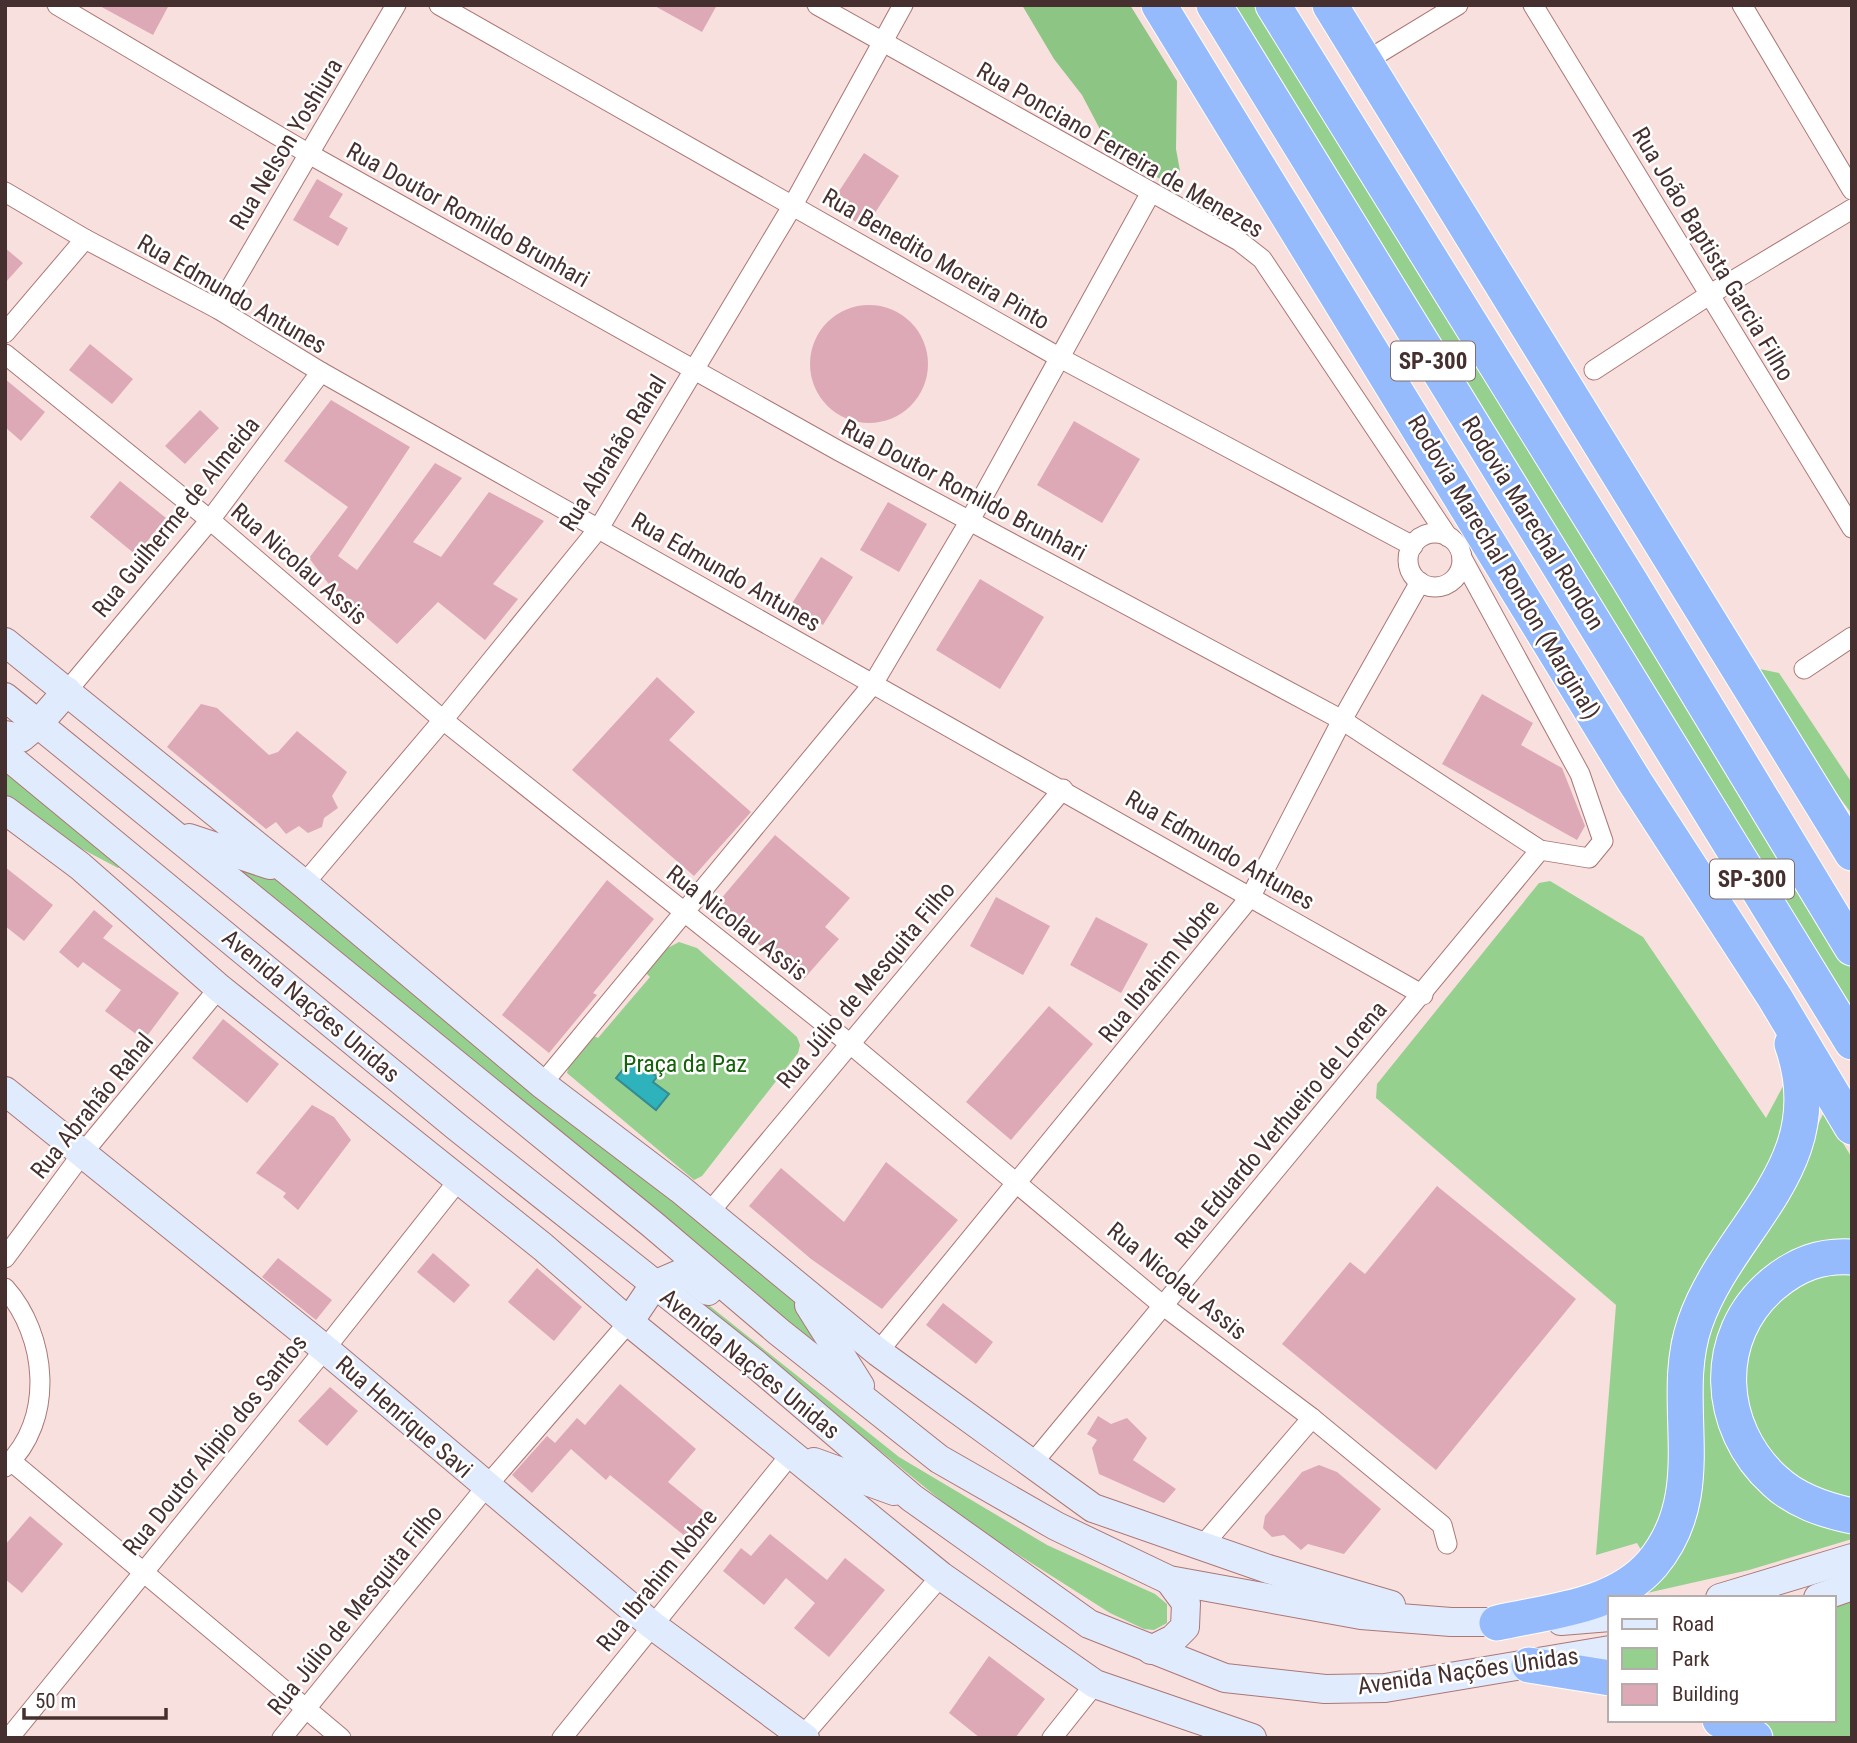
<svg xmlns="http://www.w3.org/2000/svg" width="1857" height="1743" viewBox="0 0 1857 1743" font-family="'Roboto Condensed',sans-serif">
	<rect width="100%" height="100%" fill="#f7e0de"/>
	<g fill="#96d08e">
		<path d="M1229 5H1258L1852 970V1019Z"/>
		<path d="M1755 668 1779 673 1852 783V814L1814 764Z"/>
		<path d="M5 771 122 865 118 868 52 833 5 796Z"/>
		<path d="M231 865 280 881 796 1302 818 1340 814 1341 780 1316Z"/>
		<path d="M1550 881 1643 937 1766 1118 1791 1071 1785 1143 1681 1308 1671 1340 1669 1374 1674 1491 1644 1555 1637 1543 1596 1555 1616 1305 1376 1098 1377 1084 1539 883Z"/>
		<path d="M679 942 697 948 797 1037 800 1045 798 1053 702 1176 694 1180 567 1073 569 1064 594 1036 598 1038 650 977 645 972 664 950Z"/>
		<path d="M1824 1112 1852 1158V1244L1774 1266 1723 1415 1852 1530V1539L1749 1570 1638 1595 1654 1579 1700 1340 1797 1169Z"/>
		<path d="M1833 1264 1852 1265V1506L1778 1473 1739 1397 1754 1316Z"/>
		<path d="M686 1287 899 1457 1047 1545 1155 1594 1167 1604V1623L1154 1630 1144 1629 1110 1613 970 1524 686 1293Z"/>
		<path d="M1852 1598V1738H1773L1739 1720H1834V1604Z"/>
	</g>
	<path fill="#8cc584" d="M1022 5H1130L1177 81 1176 149 1180 171 1171 185 1112 152 1082 95 1054 59Z"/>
	<path fill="#2eb2bb" stroke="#358b91" stroke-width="2" d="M633 1057 657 1077 653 1082 669 1094 656 1110 616 1078Z"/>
	<g fill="#dea9b6">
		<path d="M98 5H169L153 35Z"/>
		<path d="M653 5H717L702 32Z"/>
		<path d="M864 153 899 176 865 228 830 205Z"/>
		<path d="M317 179 343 194 329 217 348 228 338 246 293 220Z"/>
		<path d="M5 248 23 263 5 283Z"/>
		<circle cx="869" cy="364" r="59"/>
		<path d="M90 344 133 379 112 404 69 370Z"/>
		<path d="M5 379 45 412 21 441 5 427Z"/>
		<path d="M331 400 410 447 338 556 357 570 435 463 462 478 413 542 441 557 489 492 544 521 493 584 518 599 485 640 438 602 397 644 331 587 309 558 348 507 284 461Z"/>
		<path d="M200 410 219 428 185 464 165 446Z"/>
		<path d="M1074 421 1140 459 1102 523 1037 485Z"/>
		<path d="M120 481 166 518 136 555 90 517Z"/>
		<path d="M888 502 927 524 899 572 860 550Z"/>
		<path d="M821 557 853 577 823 625 791 605Z"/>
		<path d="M980 579 1044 617 1000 689 936 650Z"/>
		<path d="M657 677 695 712 669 740 751 812 694 876 572 770Z"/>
		<path d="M1482 694 1533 723 1521 745 1562 768 1585 826 1577 840 1442 764Z"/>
		<path d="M201 704 217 708 269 755 278 752 297 731 347 772 332 796 338 808 324 818 322 827 308 833 299 826 286 834 276 822 266 829 167 747Z"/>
		<path d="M775 835 850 898 825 927 839 939 802 981 714 907Z"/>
		<path d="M5 867 53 905 24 941 5 926Z"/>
		<path d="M607 880 654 919 593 993 597 995 549 1053 502 1015Z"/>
		<path d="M996 897 1050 926 1023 975 970 946Z"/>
		<path d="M94 910 113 926 103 938 179 993 144 1040 105 1011 121 990 83 962 78 968 59 952Z"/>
		<path d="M1096 917 1148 944 1121 993 1070 965Z"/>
		<path d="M1049 1006 1093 1044 1011 1140 966 1102Z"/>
		<path d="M223 1019 279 1064 247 1103 192 1058Z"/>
		<path d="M312 1105 334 1117 351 1140 298 1210 283 1197 286 1193 256 1173Z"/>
		<path d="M886 1162 958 1220 882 1309 811 1259 749 1206 781 1168 844 1222Z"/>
		<path d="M1437 1186 1576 1299 1436 1470 1282 1344 1350 1262 1365 1274Z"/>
		<path d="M433 1253 470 1285 454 1303 417 1272Z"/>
		<path d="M278 1258 332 1300 316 1320 262 1277Z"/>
		<path d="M537 1268 582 1307 554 1341 508 1302Z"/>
		<path d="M943 1303 993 1342 976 1364 926 1325Z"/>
		<path d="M620 1384 696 1449 668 1482 706 1513 686 1537 610 1475 606 1480 571 1449 532 1493 512 1475 547 1436 555 1443 577 1418 585 1425Z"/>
		<path d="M330 1387 358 1411 327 1446 298 1421Z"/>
		<path d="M1098 1416 1111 1424 1127 1418 1147 1438 1133 1460 1176 1489 1164 1503 1099 1474 1092 1448 1097 1440 1087 1434Z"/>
		<path d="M1319 1465 1337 1472 1381 1509 1344 1554 1308 1544 1301 1550 1284 1535 1272 1537 1263 1528 1265 1516 1302 1472Z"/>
		<path d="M30 1516 63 1544 22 1593 5 1579V1545Z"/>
		<path d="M770 1534 827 1580 845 1558 885 1590 829 1657 794 1628 815 1603 786 1578 764 1605 723 1571 741 1548 751 1556Z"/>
		<path d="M989 1656 1045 1699 1015 1738H980L949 1713Z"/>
	</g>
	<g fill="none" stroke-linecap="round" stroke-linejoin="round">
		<defs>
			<g id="street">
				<path d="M57 5 309 154 839 451 1342 720 1540 850 1589 858 1603 841 1580 774 1462 558"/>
				<path d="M439 5 1062 359 1413 546"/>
				<path d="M817 5 1239 241 1262 259 1448 537"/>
				<path d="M1533 5 1852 528"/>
				<path d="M1742 5 1852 190"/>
				<path d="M1366 61 1458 5"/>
				<path d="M5 192 85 239 218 309 321 372 1423 995"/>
				<path d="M218 309 396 5"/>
				<path d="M5 333 85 239"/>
				<path d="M5 354 210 520 443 720 849 1043 1161 1304 1312 1418 1442 1525 1447 1544"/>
				<path d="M1594 370 1709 295 1852 209"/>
				<circle cx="1435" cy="560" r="27"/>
				<path d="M1804 669 1852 637"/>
				<path d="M67 691 210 520 321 372"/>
				<path d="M304 884 443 720 599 528 793 205 903 5"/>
				<path d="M542 1084 873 684 969 522 1150 194"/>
				<path d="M708 1214 1063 789"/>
				<path d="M5 1258 82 1154 219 988"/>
				<path d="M5 1288C47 1335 56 1420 5 1467"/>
				<path d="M878 1352 1251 896 1342 720 1420 582"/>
				<path d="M11 1461 341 1738"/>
				<path d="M1032 1464 1540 850"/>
				<path d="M1203 1545 1312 1418"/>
				<path d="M9 1738 325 1349 458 1181"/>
				<path d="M282 1738 486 1487 629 1322"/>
				<path d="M562 1738 791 1454"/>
				<path d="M801 1738 941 1576"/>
				<path d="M1052 1738 1095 1684"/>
			</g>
			<g id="secondary">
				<path d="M5 642 304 884 542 1084 680 1189 878 1352 1093 1508 1268 1569 1391 1605"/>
				<path d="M5 697 652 1224 779 1332 939 1459 1056 1526 1169 1580 1361 1615 1451 1622H1517"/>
				<path d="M5 735 21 738 39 723 67 691"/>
				<path d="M5 754 457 1127 753 1362 912 1498 1089 1624 1225 1678 1325 1689 1385 1688 1610 1650"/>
				<path d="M5 810 80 866 219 988 543 1247 629 1322 941 1576 1095 1684 1252 1738"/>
				<path d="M189 838 270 865"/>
				<path d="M5 1091 325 1349 652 1625 805 1738"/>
				<path d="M809 1305 860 1386"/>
				<path d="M629 1322 654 1285 684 1272 708 1291"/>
				<path d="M814 1462 894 1491"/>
				<path d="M1720 1598 1852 1558"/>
				<path d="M1818 1598 1852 1586"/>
				<path d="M1561 1621 1610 1617"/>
				<path d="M1151 1650 1173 1639 1185 1627 1186 1603 1169 1580"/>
			</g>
			<g id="highway">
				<path d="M1159 5 1635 782 1775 998 1852 1127"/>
				<path d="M1214 5 1852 1042"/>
				<path d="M1273 5 1630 581 1852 948"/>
				<path d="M1330 5 1852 853"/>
				<path d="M1852 1257C1821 1255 1797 1264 1773 1284 1711 1336 1716 1428 1775 1481 1796 1501 1824 1510 1852 1516"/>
				<path d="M1497 1623C1550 1611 1615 1607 1652 1564 1714 1490 1667 1403 1695 1323 1729 1225 1835 1165 1792 1044"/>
				<path d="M1529 1665 1610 1678"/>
				<path d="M1720 1720 1755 1738"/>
			</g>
		</defs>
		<use href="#street" stroke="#ab7775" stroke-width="21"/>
		<use href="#secondary" stroke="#ab7775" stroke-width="30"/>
		<use href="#highway" stroke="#fff" stroke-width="37"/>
		<use href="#street" stroke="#fff" stroke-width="19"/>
		<use href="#secondary" stroke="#e0ebfe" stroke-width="28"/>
		<use href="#highway" stroke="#96bbfd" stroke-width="35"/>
	</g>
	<g text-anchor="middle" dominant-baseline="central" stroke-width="5" stroke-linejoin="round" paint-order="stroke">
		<g fill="#fff" stroke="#7e6e6d" stroke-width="2">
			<rect x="1391" y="341.5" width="84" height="39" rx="5"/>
			<rect x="1710" y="859.5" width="84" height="39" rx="5"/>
		</g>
		<g font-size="23" font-weight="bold" fill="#46302f">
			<text x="1433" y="361">SP-300</text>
			<text x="1752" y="879">SP-300</text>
		</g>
		<g font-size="24" fill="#46302f" stroke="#fff">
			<text transform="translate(286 144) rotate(-59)">Rua Nelson Yoshiura</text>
			<text transform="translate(1120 150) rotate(30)">Rua Ponciano Ferreira de Menezes</text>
			<text transform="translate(468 215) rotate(29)">Rua Doutor Romildo Brunhari</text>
			<text transform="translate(1713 254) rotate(59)">Rua João Baptista Garcia Filho</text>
			<text transform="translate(936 259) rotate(30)">Rua Benedito Moreira Pinto</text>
			<text transform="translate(232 294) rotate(30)">Rua Edmundo Antunes</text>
			<text transform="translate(613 453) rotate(-58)">Rua Abrahão Rahal</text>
			<text transform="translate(964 490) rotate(28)">Rua Doutor Romildo Brunhari</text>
			<text transform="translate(176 517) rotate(-51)">Rua Guilherme de Almeida</text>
			<text transform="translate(1533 523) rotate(58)">Rodovia Marechal Rondon</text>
			<text transform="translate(299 564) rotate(41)">Rua Nicolau Assis</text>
			<text transform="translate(1504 567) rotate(59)">Rodovia Marechal Rondon (Marginal)</text>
			<text transform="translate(726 572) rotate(30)">Rua Edmundo Antunes</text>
			<text transform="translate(1220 850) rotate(30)">Rua Edmundo Antunes</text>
			<text transform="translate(737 923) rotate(38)">Rua Nicolau Assis</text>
			<text transform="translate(1159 971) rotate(-51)">Rua Ibrahim Nobre</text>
			<text transform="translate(866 985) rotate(-50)">Rua Júlio de Mesquita Filho</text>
			<text transform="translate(311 1006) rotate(40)">Avenida Nações Unidas</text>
			<text transform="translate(92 1106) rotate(-51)">Rua Abrahão Rahal</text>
			<text transform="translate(1281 1125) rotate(-50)">Rua Eduardo Verhueiro de Lorena</text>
			<text transform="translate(1177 1281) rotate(39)">Rua Nicolau Assis</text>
			<text transform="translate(750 1364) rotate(39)">Avenida Nações Unidas</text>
			<text transform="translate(404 1417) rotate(41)">Rua Henrique Savi</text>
			<text transform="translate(215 1445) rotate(-51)">Rua Doutor Alipio dos Santos</text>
			<text transform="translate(657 1580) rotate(-51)">Rua Ibrahim Nobre</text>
			<text transform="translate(355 1610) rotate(-51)">Rua Júlio de Mesquita Filho</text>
			<text transform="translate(1468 1671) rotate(-8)">Avenida Nações Unidas</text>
		</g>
		<g font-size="24" fill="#136208" stroke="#fff">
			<text x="685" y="1064">Praça da Paz</text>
		</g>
	</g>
	<rect width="1857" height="1743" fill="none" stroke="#46302f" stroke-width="14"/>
	<rect x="1608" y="1596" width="228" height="126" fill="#ffffff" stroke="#b5acac" stroke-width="2"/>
	<rect x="1622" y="1619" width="35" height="10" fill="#e0ebfe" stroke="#b5acac" stroke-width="2"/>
	<text x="1672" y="1631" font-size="21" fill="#46302f">Road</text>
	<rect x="1622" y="1648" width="35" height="21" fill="#96d08e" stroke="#b5acac" stroke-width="2"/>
	<text x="1672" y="1666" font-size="21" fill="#46302f">Park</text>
	<rect x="1622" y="1684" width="35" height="21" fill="#dea9b6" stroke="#b5acac" stroke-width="2"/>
	<text x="1672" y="1701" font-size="21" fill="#46302f">Building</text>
	<path d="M24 1708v10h142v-10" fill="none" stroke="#46302f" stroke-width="3.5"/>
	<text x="35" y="1708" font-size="21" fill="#46302f" stroke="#ffffff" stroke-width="5" paint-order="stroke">50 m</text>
</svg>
